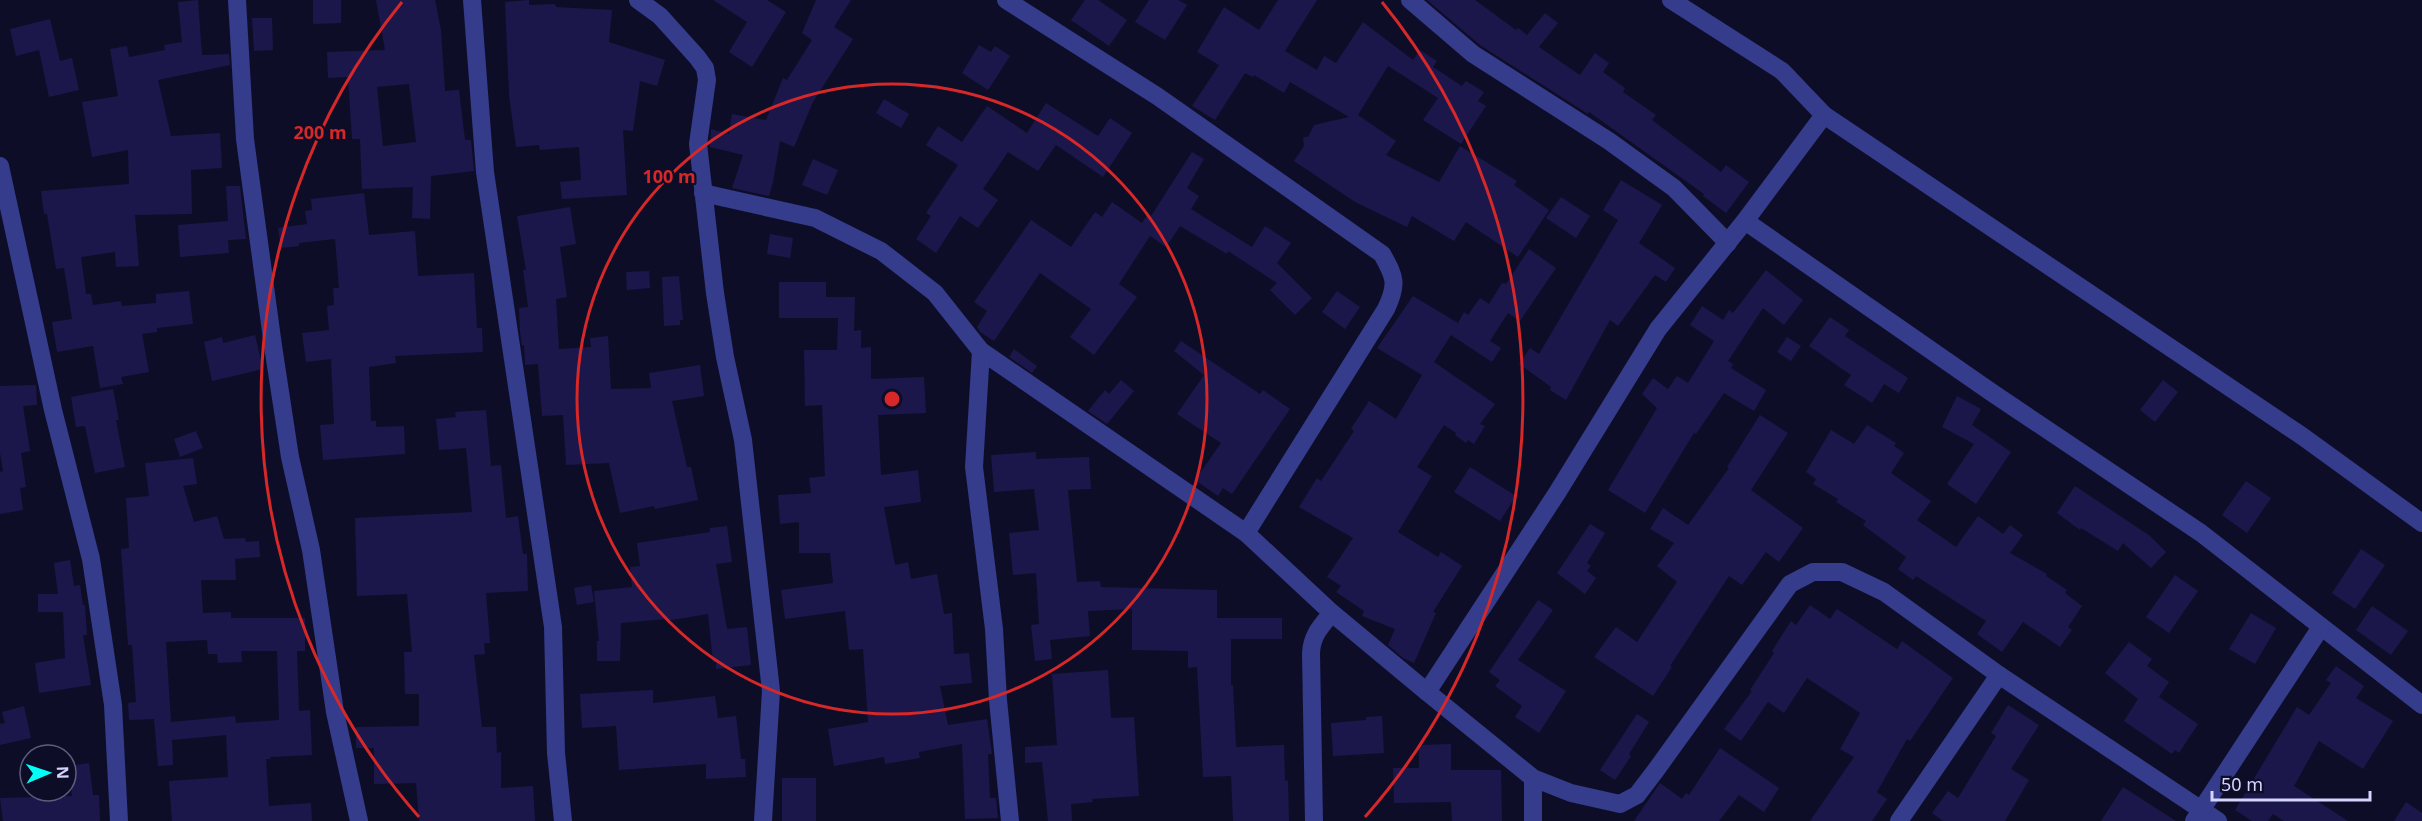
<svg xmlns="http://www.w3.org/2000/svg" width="2422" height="821" viewBox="0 0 2422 821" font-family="'Noto Sans',sans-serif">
	<rect width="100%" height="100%" fill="#0e0d28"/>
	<g fill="#1b174a" fill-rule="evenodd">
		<path d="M198 0 202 55 229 54 230 65 158 80 171 136 220 133 222 168 191 170 192 214 135 215 139 266 116 267 115 252 81 257 86 294H91L93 305 121 301 122 306 156 303V294L189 291 193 324 157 328V332L142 334 149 372 121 377 123 384 100 388 93 346 57 352 52 322 72 319 64 268 56 269 47 214H44L41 191 129 184 128 150 92 157 82 102 118 96 110 49 127 46 129 57 165 50 164 45 182 42 178 2Z"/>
		<path d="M313 0H341V23L313 24Z"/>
		<path d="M376 0H435L441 30 445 91 459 90 465 140H471L474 171 431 176 430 219 412 218 413 187 362 189 360 139H352L348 77 328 78 327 52 385 50ZM409 84 416 142 383 146 377 87Z"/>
		<path d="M529 0V5L555 4 556 7 612 10 609 42 665 60 657 86 640 81 633 131 623 130 627 195 562 199 560 182 581 180 579 147 540 150 539 145 516 147 509 95 505 2Z"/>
		<path d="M713 0H767L786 12 752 67 729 52 747 22Z"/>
		<path d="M816 0H851L834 27 853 39 813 102 794 147 780 141 773 182 769 196 732 188 743 155 710 147 711 129 729 134 732 114 766 120 783 78 787 80 812 40 802 33Z"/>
		<path d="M1085 0H1098L1127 20 1109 46 1071 20Z"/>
		<path d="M1149 0H1178L1187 5 1165 40 1135 22Z"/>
		<path d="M1278 0H1317L1285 51 1317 70 1324 56 1336 63 1363 22 1413 60 1420 50 1437 61 1433 67 1462 86 1466 81 1484 92 1478 101 1486 106 1461 144 1423 120 1438 98 1388 66 1358 115 1396 141 1386 155 1439 182 1460 146 1517 181 1514 185 1549 210 1518 257 1466 222 1454 241 1412 216 1407 227 1355 202 1294 161 1304 146 1303 137H1308L1314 125 1349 117 1290 82 1284 93 1254 75 1253 77 1245 73 1215 120 1192 106 1219 65 1197 52 1224 7 1259 30Z"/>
		<path d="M1427 0H1475L1516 30 1518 28 1527 35 1545 13 1558 23 1539 47 1580 75 1595 53 1609 63 1603 72 1625 88 1623 92 1656 115 1652 120 1721 172 1726 165 1749 182 1726 213 1703 196 1704 194 1589 112 1588 114 1480 45Z"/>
		<path d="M252 18H272L273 50 254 51Z"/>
		<path d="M50 19 60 61 72 58 79 90 49 97 39 50 16 56 10 29Z"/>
		<path d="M979 45 991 52 995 46 1010 56 988 90 962 73Z"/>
		<path d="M884 99 909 114 901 128 876 113Z"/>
		<path d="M1046 103 1098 136 1110 118 1132 133 1103 177 1056 145 1038 171 1008 152 983 189 998 200 978 228 960 216 936 253 916 239 931 216 926 213 958 165 926 145 938 126 962 142 987 106 1027 133Z"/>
		<path d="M1192 152 1204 159 1187 188 1199 196 1191 209 1252 247 1265 226 1291 243 1277 263 1312 298 1295 315 1270 290 1277 283 1228 251 1227 254 1180 226 1166 247 1150 236 1119 284 1137 297 1094 355 1070 337 1091 309 1040 273 994 341 980 332 977 327 987 311 974 302 1031 220 1071 247 1095 212 1102 217 1112 202 1142 223 1148 214 1151 216Z"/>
		<path d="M813 159 838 170 827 195 802 185Z"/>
		<path d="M1621 180 1662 205 1639 243 1675 268 1666 282 1655 275 1618 326 1610 320 1566 400 1550 390 1551 387 1519 364 1530 348 1539 354 1618 220 1603 210Z"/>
		<path d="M226 186H240L246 239 228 240 229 253 180 257 178 225 228 221Z"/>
		<path d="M364 193 369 235 415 231 418 276 474 273 477 328H482L483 352 395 356 396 363 369 367 371 421H376V427L404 426 405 454 323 460 320 425 334 424 331 359 306 362 302 333 329 330 327 306 334 305 333 288H339L335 239 299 243V246L281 248 278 228 307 224 305 211 312 210 311 199Z"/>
		<path d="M1561 197 1590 216 1576 238 1546 218Z"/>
		<path d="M570 207 576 244 560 247 567 297 556 299 559 349 591 347 590 338 608 336 611 389 651 388 649 373 700 365 704 396 672 401 687 467H691L698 500 655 509 654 506 620 513 609 463 566 465 563 415 542 416 538 364 525 365 524 345 522 346 520 332 519 308 528 307 523 270H526L517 216Z"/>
		<path d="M770 234 793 238 790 258 767 254Z"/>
		<path d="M1529 249 1556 268 1520 321 1508 313 1490 341 1501 348 1492 362 1451 335 1434 362 1495 404 1480 424 1485 426 1474 444 1468 440 1466 443 1455 435 1456 433 1444 425 1417 467 1432 476 1398 532 1438 557 1441 552 1462 566 1433 612 1436 613 1414 663 1403 658 1388 645 1395 629 1362 616 1364 611 1336 592 1341 586 1327 577 1353 538 1299 507 1317 478 1321 481 1354 431 1351 429 1369 401 1396 419 1422 375 1377 348 1413 296 1458 323 1464 312 1468 315 1480 298 1489 304 1502 283 1506 284Z"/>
		<path d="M1766 270 1803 300 1784 325 1763 308 1728 361 1733 364 1731 368 1766 390 1754 411 1724 393 1696 434 1694 433 1645 513 1608 490 1657 408 1642 394 1653 378 1668 389 1677 376 1688 383 1714 341 1690 325 1702 306 1723 320 1729 310 1733 313Z"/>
		<path d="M649 271 650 288 627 290 626 272Z"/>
		<path d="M679 276 683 320H680V325L664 326 662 277Z"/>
		<path d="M779 282H826V297H855L854 331 861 330V348L871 347V379L924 377 926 413 878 415 881 475 918 470 921 502 884 507 895 565 908 562 911 579 937 574 944 614 952 613 954 654 969 653 972 683 940 686 948 725 987 719 992 754H988L990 798H996L998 818 965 819 962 744 919 752 920 758 885 764 884 757 834 766 828 729 868 722 863 649 849 650 845 611 785 619 781 590 833 583 830 553H799V522L780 524 778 495 811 493 809 478 825 476 822 405 805 406 804 350H837L838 318H779Z"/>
		<path d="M1337 291 1360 307 1345 329 1322 312Z"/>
		<path d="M1830 317 1849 330 1845 336 1908 378 1899 393 1884 384 1872 403 1844 385 1851 375 1809 346Z"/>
		<path d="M255 335 263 369 212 381 204 342 222 337 223 343Z"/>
		<path d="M1787 337 1801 346 1791 361 1777 352Z"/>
		<path d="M1181 341 1260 394 1263 390 1290 409 1232 494 1223 488 1218 496 1195 480 1221 443 1177 414 1204 375 1174 351Z"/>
		<path d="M1014 349 1037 366 1032 373 1009 357Z"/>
		<path d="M1121 380 1134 391 1107 424 1088 411 1105 390 1109 394Z"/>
		<path d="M2163 380 2178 392 2155 422 2140 410Z"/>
		<path d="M36 385 37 405 23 406 30 451 21 453 26 487 20 488 23 510 0 514V472L3 471 0 453V386Z"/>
		<path d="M113 389 119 420H116L125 467 95 473 85 426 76 427 71 397Z"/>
		<path d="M1957 396 1981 409 1972 425 2011 452 1976 504 1947 484 1974 444 1942 427Z"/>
		<path d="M486 410 491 466 501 465 506 518 518 516 523 554H527L528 591 486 593 490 643H484L485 654 474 655 482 727H496L497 753 501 752V788L533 786 535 821H419L416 783 374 784V748H356V727L419 726V694H405L404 652H412L407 594 357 596 355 518 472 512 466 448 439 450 436 419 456 417 455 412Z"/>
		<path d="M1760 415 1788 433 1751 490 1803 528 1779 562 1766 552 1742 585 1729 576 1670 666 1672 667 1653 696 1594 657 1616 627 1637 642 1677 582 1657 566 1674 543 1650 529 1663 508 1688 525 1729 468 1727 467Z"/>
		<path d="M1867 425 1896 443 1894 446 1904 453 1891 473 1931 501 1917 520 1956 547 1978 516 2003 534 2010 525 2023 535 2010 553 2047 574 2046 576 2067 590 2065 593 2082 606 2068 627 2072 630 2060 647 2023 622 2002 652 1977 634 1986 621 1916 576 1913 580 1898 569 1906 557 1863 525 1866 521 1836 502 1838 499 1813 484 1816 479 1806 472 1831 430 1854 444Z"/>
		<path d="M196 431 203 448 180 457 174 439Z"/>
		<path d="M1036 452V459L1089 457 1091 489 1068 490 1077 582 1100 581 1101 587 1217 590V618H1282V639H1231V685H1233L1236 747 1284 745 1285 781 1288 780 1289 821H1233L1231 776 1203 777 1197 667 1188 668V651L1132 650V609L1088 611 1090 636 1050 640 1052 659 1035 661 1031 625 1039 624 1036 573 1013 575 1009 533 1039 530 1034 489 994 492 991 455Z"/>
		<path d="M193 458 197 484 183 486 194 522 217 516 224 539 245 538 246 542 259 541 260 557 235 559 236 580H201L203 613 231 612V618H305V651H297L299 711 310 710 312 755 270 757V759H266L269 806 311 803 312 821H172L169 781 228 777 226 735 172 740 173 765 158 766 154 719 129 720 128 703 136 702 132 645H128L121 549 129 548 126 498 149 496 145 463ZM207 640 208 654H217L218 663 242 662 241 651H277L279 720 236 723 235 716 171 722 166 642Z"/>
		<path d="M1470 467 1516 496 1500 521 1454 492Z"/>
		<path d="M2246 481 2271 498 2247 533 2222 515Z"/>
		<path d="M2075 486 2150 536 2166 552 2151 568 2123 543 2118 551 2081 528 2080 530 2057 513Z"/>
		<path d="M1590 524 1605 533 1587 563 1591 566 1587 571 1596 578 1585 594 1557 573Z"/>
		<path d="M727 526 732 562 716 564 727 629 747 627 751 665 716 669V662H713L708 614 666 621V619L621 623 620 661H597V641H599L594 591 632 587 630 567 640 566 637 543 710 532V528Z"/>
		<path d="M2361 549 2385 565 2355 609 2332 593Z"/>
		<path d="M70 560 74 586 80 585 83 605H85L87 635H83L91 685 39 693 35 663 65 658 63 612H38V594H58L54 563Z"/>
		<path d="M2175 575 2198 591 2169 633 2146 617Z"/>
		<path d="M591 585 594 602 577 605 574 588Z"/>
		<path d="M1538 600 1553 610 1518 660 1566 691 1539 733 1515 717 1522 706 1495 686 1500 680 1489 672Z"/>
		<path d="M1810 605 1830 619 1837 609 1897 649 1902 641 1953 678 1910 741 1907 739 1877 792 1887 799 1872 821H1810L1854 757 1840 749 1860 713 1807 678 1784 713 1768 702 1741 741 1724 729 1752 691 1750 690 1774 653 1772 651 1791 621 1796 625Z"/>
		<path d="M2372 606 2408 631 2391 655 2356 630Z"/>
		<path d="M2251 613 2276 628 2255 664 2229 649Z"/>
		<path d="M2129 642 2152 659 2147 666 2169 682 2159 697 2198 724 2179 753 2175 750 2172 754 2124 721 2138 699 2105 673Z"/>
		<path d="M2336 666 2364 686 2356 698 2393 721 2363 769 2319 741 2294 786 2348 821H2284L2273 814 2268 821H2252L2235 810 2297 707 2309 715 2331 683 2326 680Z"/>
		<path d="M1108 670 1111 718 1134 717 1139 796 1092 799 1093 802 1071 804 1072 821H1048L1042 762 1025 763V747L1057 745 1052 674Z"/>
		<path d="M653 690V703L715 696 718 718 736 716 741 759H745L746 777 706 779V764L619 770 616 726 582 728 580 694Z"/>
		<path d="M2008 705 2039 725 2011 769 2029 780 2005 821H1943L1932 813 1948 791 1958 798 1996 736 1991 733Z"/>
		<path d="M24 706 31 738 0 745V724L5 723 2 712Z"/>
		<path d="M1637 714 1649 722 1629 754 1631 756 1615 780 1600 770Z"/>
		<path d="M1382 716 1384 753 1333 756 1331 723 1366 720V717Z"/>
		<path d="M1451 744V770H1501L1502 821H1452L1451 802 1394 803 1393 768H1419V745Z"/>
		<path d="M1720 748 1779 788 1764 812 1739 795 1719 821H1634L1660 783 1682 799 1686 793 1689 795Z"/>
		<path d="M89 763 93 795H99L100 821H3L0 798 72 796 69 766Z"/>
		<rect x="782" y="778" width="34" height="43"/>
		<path d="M2123 787 2176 821H2101Z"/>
		<path d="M2406 802 2422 813V821H2394Z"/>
	</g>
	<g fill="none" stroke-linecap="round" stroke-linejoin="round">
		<g stroke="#343c8b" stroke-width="18">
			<path d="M237 0 245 139 273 346 290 457 311 550 335 712 359 821"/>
			<path d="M472 0 485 172 553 627 556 753 563 821"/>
			<path d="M638 0 660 16 697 57 705 68 707 80 698 144 715 293 725 357 743 440 771 691 763 821"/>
			<path d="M1006 0 1157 96 1382 254C1395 277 1398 284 1386 309L1246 533"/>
			<path d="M1410 0 1473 54 1609 141 1674 188 1728 243"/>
			<path d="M1671 0 1782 71 1824 115 2302 436 2422 523"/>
			<path d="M1824 115 1745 221 1658 329 1557 493 1427 692 1533 778 1571 793 1620 804 1637 795 1656 770 1790 584 1813 572H1842L1884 592 1999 675 2218 821"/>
			<path d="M0 166 53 410 91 559 113 705 119 821"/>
			<path d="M703 193 815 218 881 251 935 293 981 351 1246 533 1332 613 1427 692"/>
			<path d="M1745 221 1991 392 2201 533 2422 705"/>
			<path d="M981 351 974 467 994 629 998 700 1010 821"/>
			<path d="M1533 778V821"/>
			<path d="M1314 821 1311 653C1312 635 1321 626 1332 613"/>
			<path d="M1899 821 1999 675"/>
			<path d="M2194 821 2321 627"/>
		</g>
	</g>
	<g fill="none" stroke="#d62828" stroke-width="3">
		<circle cx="892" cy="399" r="315"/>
		<path d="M419 817A631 631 0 0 1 402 2M1382 2A631 631 0 0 1 1365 817"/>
	</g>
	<circle cx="892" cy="399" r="9" fill="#d62828" stroke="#0e0d28" stroke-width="3"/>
	<g font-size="18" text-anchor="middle" font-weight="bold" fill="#d62828" stroke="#0e0d28" stroke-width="4.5" stroke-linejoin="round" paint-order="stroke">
		<text x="320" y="139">200 m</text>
		<text x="669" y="183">100 m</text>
	</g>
	<g transform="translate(48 773) rotate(88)"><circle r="28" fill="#0e0d28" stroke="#5d5d7e" stroke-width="1.5"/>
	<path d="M0-4.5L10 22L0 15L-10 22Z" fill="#00fff6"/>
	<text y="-9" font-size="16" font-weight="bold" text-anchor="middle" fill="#d4d5ff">N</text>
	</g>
	<path d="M2212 791v9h158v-9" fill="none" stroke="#d4d5ff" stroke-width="3"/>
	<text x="2221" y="791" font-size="18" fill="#d4d5ff" stroke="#0e0d28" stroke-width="4.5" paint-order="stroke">50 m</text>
</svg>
